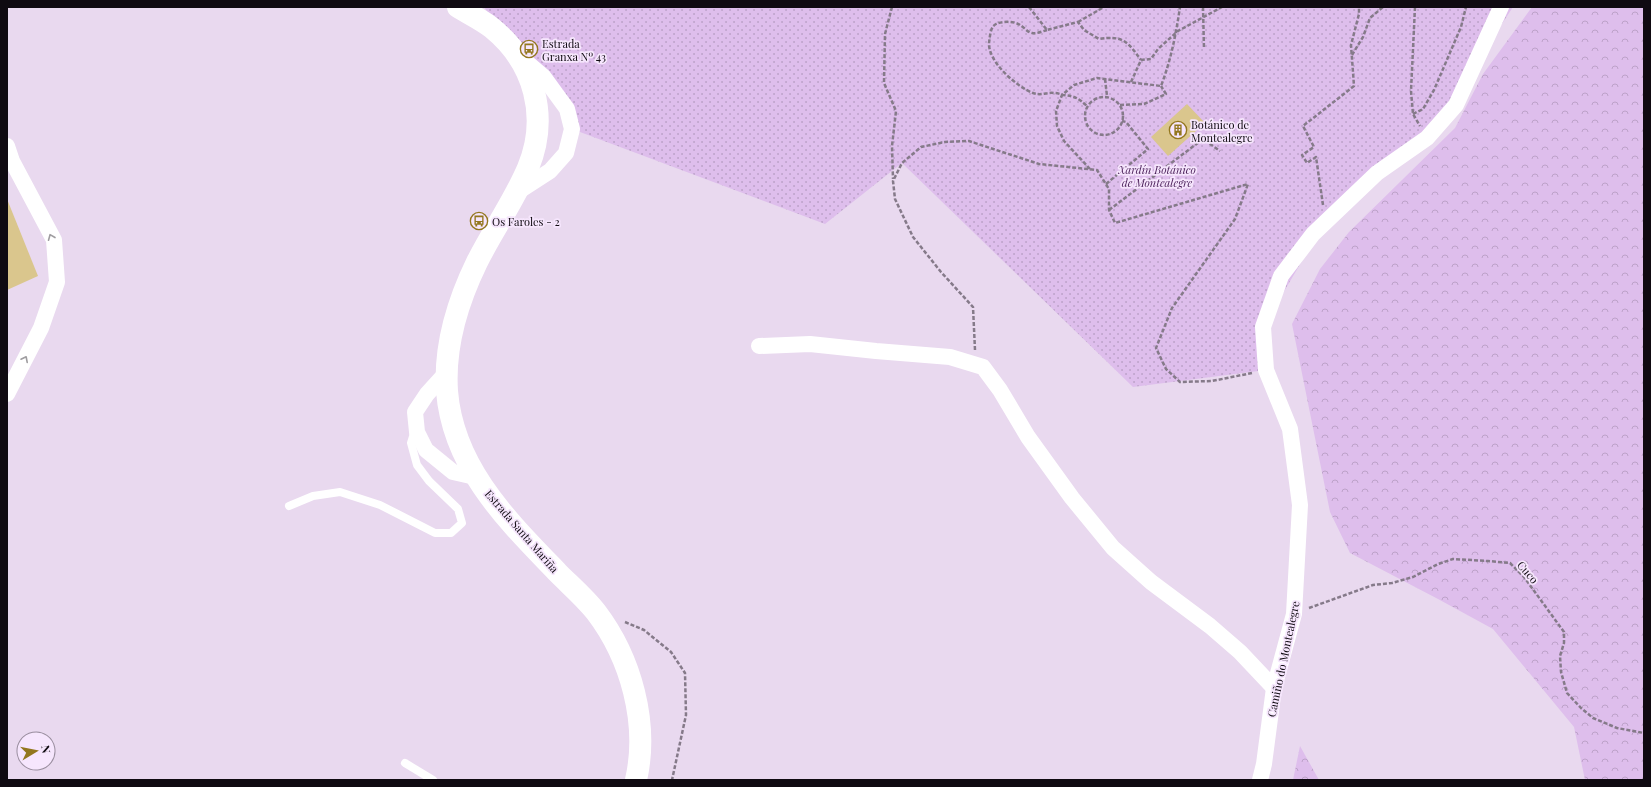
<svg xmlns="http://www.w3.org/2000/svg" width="1651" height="787" viewBox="0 0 1651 787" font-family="'Playfair Display',serif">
	<defs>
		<pattern id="forest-crowns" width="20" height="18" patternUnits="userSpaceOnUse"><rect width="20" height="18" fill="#debeec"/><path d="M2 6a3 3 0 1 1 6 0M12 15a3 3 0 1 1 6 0" fill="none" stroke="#bda2c9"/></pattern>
		<pattern id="park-dots" width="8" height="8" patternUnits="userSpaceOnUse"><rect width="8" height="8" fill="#debeec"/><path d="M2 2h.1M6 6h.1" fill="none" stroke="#bda2c9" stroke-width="1.8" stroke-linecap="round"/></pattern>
	</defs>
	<rect width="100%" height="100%" fill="#e9d9ef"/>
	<g fill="url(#forest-crowns)">
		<path d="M1532 7H1644V780H1585L1574 727 1493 629 1438 599 1350 553 1330 512 1292 324 1320 269 1349 232 1455 128 1483 74Z"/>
		<path d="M1300 746 1319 780H1293Z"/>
	</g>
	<path fill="url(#park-dots)" d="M484 7H1513L1427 138 1325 222 1263 327 1266 370 1133 387 902 163 825 224 572 129Z"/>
	<g fill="#dac68d">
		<path d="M1187 104 1205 123 1168 156 1151 137Z"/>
		<path d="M7 199 38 276 7 290Z"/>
	</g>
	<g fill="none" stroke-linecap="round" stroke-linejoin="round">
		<g stroke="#857a89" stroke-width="2.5" stroke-dasharray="4 2" stroke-linecap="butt">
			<path d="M892 7 885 34 884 83 896 111 892 146 893 179"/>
			<path d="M1029 7 1047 30 1078 22 1084 30 1099 39C1123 35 1128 42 1141 60"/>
			<path d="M1203 7 1204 49"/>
			<path d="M1415 7 1411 91 1413 114 1420 126"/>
			<path d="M1078 22 1104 7"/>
			<path d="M1047 30C1043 31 1037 34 1032 33 1027 32 1024 27 1020 25 1015 21 1002 21 996 24 990 27 990 37 989 43 988 62 1017 87 1033 93 1041 96 1047 92 1054 93 1057 93 1060 94 1063 95 1075 96 1078 98 1087 106"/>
			<path d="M1352 55 1363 37 1370 18 1383 7"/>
			<path d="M1105 79 1107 96"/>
			<path d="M1131 82 1141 60 1151 59 1158 49 1178 31 1222 7"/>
			<circle cx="1104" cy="116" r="19"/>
			<path d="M1120 105 1144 104 1166 94 1161 86"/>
			<path d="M1413 114 1423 109 1434 90 1461 27 1466 7"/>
			<path d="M1090 169 1064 141 1057 126 1056 111 1062 95 1074 85 1097 78 1161 86C1171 60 1176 34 1180 7"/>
			<path d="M1106 184 1148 149 1126 122 1122 121"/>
			<path d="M1323 205 1316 157 1307 163 1302 155 1314 147 1303 126 1354 86 1351 45 1359 14V7"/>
			<path d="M1109 210 1203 139 1220 151"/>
			<path d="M975 350 973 307 941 272 913 237 895 199 893 181 902 163 921 147 945 142 969 141 1039 164 1097 170 1109 189V210L1115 223 1248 184 1235 219 1172 308 1156 348 1166 369 1180 382 1212 381 1252 373"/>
			<path d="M1309 608 1373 585 1392 583 1413 577 1438 564 1453 559 1488 561 1510 563 1524 577 1564 632V643L1560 656 1561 672 1567 693 1581 708 1593 718 1617 728 1644 733"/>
			<path d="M625 622 644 630 671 652 685 673 686 715 672 780"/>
		</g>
		<g stroke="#fff" stroke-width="8">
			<path d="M289 506 313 496 340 492 380 505 435 533H451L462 523 458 509 429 481 417 465 411 443 415 430"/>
			<path d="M405 763 433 780"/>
		</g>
		<g stroke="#fff" stroke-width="16">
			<path d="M7 146 12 161 54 240 57 282 41 328 7 394"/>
			<path d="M516 193 550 171 566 153 572 129 567 109 543 76 523 59"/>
			<path d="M759 346 810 344 876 351 950 357 983 367 1000 390 1028 437 1072 498 1113 548 1151 582 1210 626 1240 652 1274 688"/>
			<path d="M447 372 427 394 415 412 417 432 426 450 453 472 475 477"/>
			<path d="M1260 780 1264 764 1274 688 1294 614 1300 505 1290 429 1266 370 1263 327 1281 276 1313 234 1377 173 1427 138 1456 105 1501 7"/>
		</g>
		<path stroke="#fff" stroke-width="22" d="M458 7C469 14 482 20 492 28 535 63 549 117 528 168 514 201 493 230 477 262 457 303 444 345 447 391 453 468 508 521 558 573 571 586 585 598 596 612 631 658 649 723 636 780"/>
	</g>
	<defs><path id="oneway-chevron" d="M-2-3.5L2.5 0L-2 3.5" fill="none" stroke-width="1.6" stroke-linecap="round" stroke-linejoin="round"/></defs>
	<g stroke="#9f9da0">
		<use href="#oneway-chevron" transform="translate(51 237) rotate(-112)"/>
		<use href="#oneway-chevron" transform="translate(25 359) rotate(-63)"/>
	</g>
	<defs>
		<symbol id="bus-ring" viewBox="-11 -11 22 22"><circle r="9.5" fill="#f6e6fd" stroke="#93771e" stroke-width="1.5"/><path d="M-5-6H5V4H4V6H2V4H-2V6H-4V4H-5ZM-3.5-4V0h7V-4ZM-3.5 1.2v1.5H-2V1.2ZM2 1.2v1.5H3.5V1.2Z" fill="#93771e"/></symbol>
		<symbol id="building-ring" viewBox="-11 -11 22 22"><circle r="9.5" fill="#f6e6fd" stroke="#93771e" stroke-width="1.5"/><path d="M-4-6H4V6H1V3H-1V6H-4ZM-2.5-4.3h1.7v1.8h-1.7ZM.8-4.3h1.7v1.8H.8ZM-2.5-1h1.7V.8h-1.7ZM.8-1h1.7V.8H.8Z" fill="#93771e"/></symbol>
	</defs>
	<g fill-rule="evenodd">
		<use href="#bus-ring" x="519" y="39" width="20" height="20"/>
		<use href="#building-ring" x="1168" y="120" width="20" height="20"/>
		<use href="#bus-ring" x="469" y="211" width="20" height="20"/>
	</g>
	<g text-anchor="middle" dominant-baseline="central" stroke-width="3.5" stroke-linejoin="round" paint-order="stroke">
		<g font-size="11" fill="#0f0a11" stroke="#f6e6fd" text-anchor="start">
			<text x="542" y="43">Estrada<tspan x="542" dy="13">Granxa Nº 43</tspan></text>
			<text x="1191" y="124">Botánico de<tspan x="1191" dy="13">Montealegre</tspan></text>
			<text x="492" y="221">Os Faroles - 2</text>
		</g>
		<g font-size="11" font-style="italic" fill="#4a1f59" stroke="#f6e6fd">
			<text x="1157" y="169">Xardín Botánico<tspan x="1157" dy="13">de Montealegre</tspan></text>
		</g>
		<g font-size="11" fill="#0f0a11" stroke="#f6e6fd">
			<text transform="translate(522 531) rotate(49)">Estrada Santa Mariña</text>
			<text transform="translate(1528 572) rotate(49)">Cuco</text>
			<text transform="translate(1283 659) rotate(-78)">Camiño do Montealegre</text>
		</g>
	</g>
	<rect width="1651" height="787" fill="none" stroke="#0f0a11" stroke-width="16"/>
	<g transform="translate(36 751) rotate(80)"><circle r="19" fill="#f6e6fd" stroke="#9a8e9f"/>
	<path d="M0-3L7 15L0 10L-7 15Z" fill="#93771e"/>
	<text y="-6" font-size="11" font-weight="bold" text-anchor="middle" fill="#0f0a11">N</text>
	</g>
</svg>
